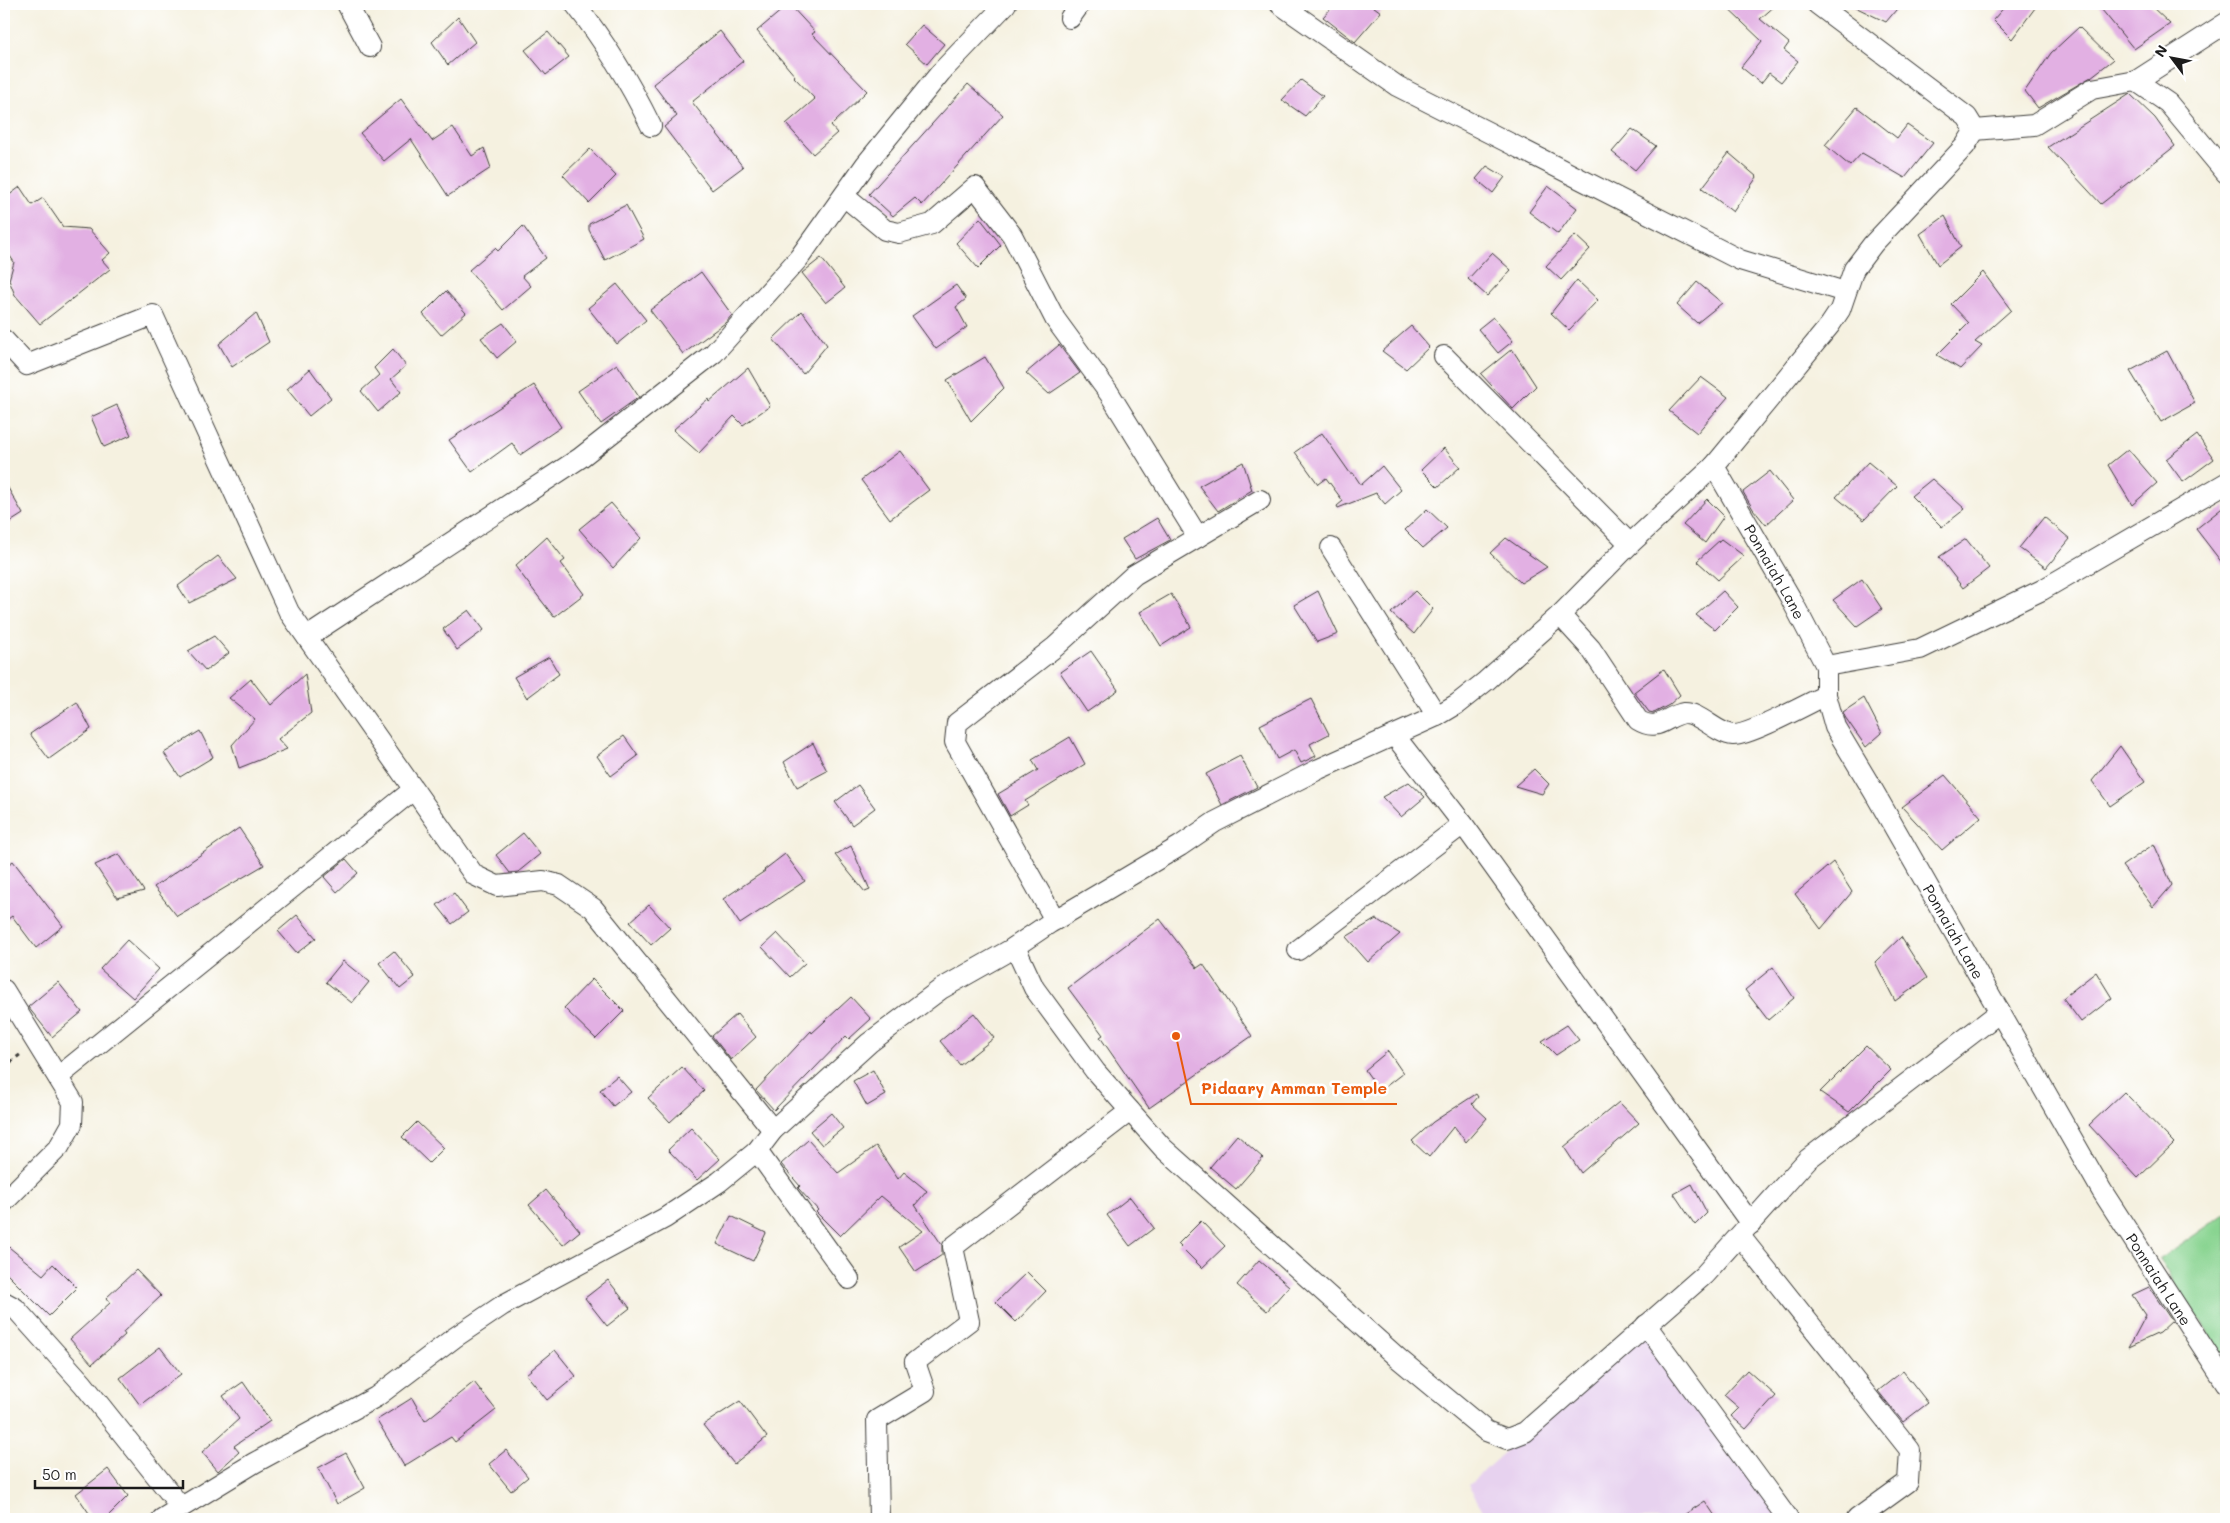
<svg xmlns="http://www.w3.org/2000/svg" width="2230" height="1523" viewBox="0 0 2230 1523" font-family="Mali,sans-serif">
	<rect width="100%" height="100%" fill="#fff"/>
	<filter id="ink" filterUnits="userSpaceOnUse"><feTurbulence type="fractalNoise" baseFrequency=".02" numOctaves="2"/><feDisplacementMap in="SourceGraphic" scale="10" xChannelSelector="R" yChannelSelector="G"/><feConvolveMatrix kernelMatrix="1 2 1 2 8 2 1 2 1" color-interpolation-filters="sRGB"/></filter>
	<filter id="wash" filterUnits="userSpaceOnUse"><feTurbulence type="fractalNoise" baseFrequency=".0096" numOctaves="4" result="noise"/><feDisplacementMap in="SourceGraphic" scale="20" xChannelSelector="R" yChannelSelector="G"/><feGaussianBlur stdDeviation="1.12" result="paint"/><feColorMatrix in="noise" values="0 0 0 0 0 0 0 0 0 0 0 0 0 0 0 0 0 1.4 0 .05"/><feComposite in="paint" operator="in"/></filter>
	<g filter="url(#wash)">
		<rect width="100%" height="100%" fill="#f5f1e0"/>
		<path fill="#e7d2ef" d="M1646 1325 1788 1519H1488L1468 1485Z"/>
		<path fill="#89d491" stroke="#527856" d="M2226 1213V1358L2159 1260Z"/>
		<g id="blocks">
			<g fill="#e2b0e3">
				<path d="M789 4 815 32 812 34 867 91 831 126 837 133 813 154 786 124 815 99 794 77 795 76 757 31Z"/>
				<path d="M1335 4H1370L1381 12 1355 42 1323 17Z"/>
				<path d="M1723 4H1777L1760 19 1789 43 1784 50 1798 61 1781 82 1769 73 1761 83 1741 67 1762 41Z"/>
				<path d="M1849 4H1901L1886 22Z"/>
				<path d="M2007 4H2038L2012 39 1993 20Z"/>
				<path d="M2097 4H2149L2170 24 2134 49Z"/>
				<path d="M458 17 475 42 448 65 432 42Z"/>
				<path d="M922 25 944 44 927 64 905 44Z"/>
				<path d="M2079 27 2113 60 2091 77 2038 108 2025 91 2051 53Z"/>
				<path d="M720 31 743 61 692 102 743 167 712 190 664 127 677 116 653 84Z"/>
				<path d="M548 32 569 57 546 75 525 50Z"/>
				<path d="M1301 80 1323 96 1305 116 1282 100Z"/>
				<path d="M968 84 1003 115 922 205 915 198 893 216 869 194Z"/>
				<path d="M2130 94 2155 118 2175 146 2101 204 2048 147Z"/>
				<path d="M401 99 432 141 453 127 472 156 484 148 491 168 448 196 411 139 384 161 360 133Z"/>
				<path d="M1857 107 1897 138 1907 125 1933 143 1905 178 1862 153 1850 166 1825 145Z"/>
				<path d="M1632 129 1656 146 1635 170 1612 152Z"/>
				<path d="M590 149 616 176 589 203 563 175Z"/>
				<path d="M1729 153 1757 177 1733 212 1702 188Z"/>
				<path d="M1487 166 1505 177 1493 193 1476 179Z"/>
				<path d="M1548 186 1577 208 1558 234 1529 212Z"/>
				<path d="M20 187 32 205 43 198 63 227 89 229 110 253 102 260 110 269 40 324 15 295 9 280 14 262 4 247V199Z"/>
				<path d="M626 205 644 239 605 260 589 230V224Z"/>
				<path d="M1945 216 1961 247 1938 265 1920 234Z"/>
				<path d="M980 218 1001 245 978 268 956 243Z"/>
				<path d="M523 226 546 258 522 276 531 286 503 310 469 270 495 248 498 251Z"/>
				<path d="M1575 235 1590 249 1561 280 1546 266Z"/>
				<path d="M1492 253 1511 270 1487 296 1468 279Z"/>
				<path d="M821 258 845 288 826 303 802 273Z"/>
				<path d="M701 272 732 315 725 323 683 354 650 310Z"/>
				<path d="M1983 272 2011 310 1975 342 1982 346 1960 369 1937 355 1969 323 1951 304Z"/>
				<path d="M1577 280 1598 300 1569 330 1551 313Z"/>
				<path d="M1697 282 1722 303 1697 323 1677 305Z"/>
				<path d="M617 284 646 320 617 344 588 308Z"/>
				<path d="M956 285 966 299 956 307 967 327 936 349 912 316Z"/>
				<path d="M446 291 466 313 441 335 423 314Z"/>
				<path d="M802 311 827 345 803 374 773 339Z"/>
				<path d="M256 313 269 342 232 367 219 344Z"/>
				<path d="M1493 317 1513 341 1498 353 1478 329Z"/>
				<path d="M503 323 517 341 497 358 481 338Z"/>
				<path d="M1411 326 1429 347 1406 369 1382 351Z"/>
				<path d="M1059 345 1080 373 1049 394 1026 373Z"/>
				<path d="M393 349 406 366 391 379 401 392 378 412 361 391 379 375 374 368Z"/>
				<path d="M1512 349 1536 386 1513 409 1481 374Z"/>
				<path d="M2167 351 2195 403 2161 422 2130 371Z"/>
				<path d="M985 357 1004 388 971 421 947 380Z"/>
				<path d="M617 364 639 397 601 424 578 391Z"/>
				<path d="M748 368 770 406 743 425 734 416 699 453 673 430 708 399 709 402Z"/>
				<path d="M310 369 331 398 309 416 287 389Z"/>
				<path d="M1701 377 1728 397 1697 433 1669 411Z"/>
				<path d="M534 385 561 427 520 455 512 443 472 472 449 440Z"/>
				<path d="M117 405 131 435 104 447 91 417Z"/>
				<path d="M1322 433 1350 473H1353L1361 485 1382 466 1401 490 1385 504 1376 493 1338 508 1337 506 1343 501 1326 478 1318 484 1295 452Z"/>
				<path d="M2197 435 2214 459 2183 482 2166 459Z"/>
				<path d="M1444 448 1460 467 1438 487 1421 470Z"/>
				<path d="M2128 449 2157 483 2132 505 2108 465Z"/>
				<path d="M900 451 929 490 890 519 861 480Z"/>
				<path d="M1243 462 1252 490 1218 511 1199 486Z"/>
				<path d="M1868 462 1897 486 1864 520 1836 497Z"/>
				<path d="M1770 471 1793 500 1766 525 1753 509 1743 492Z"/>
				<path d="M1932 479 1965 509 1942 527 1911 496Z"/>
				<path d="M4 481 23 514 4 526Z"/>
				<path d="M1707 499 1724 516 1705 543 1683 525Z"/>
				<path d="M611 503 641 538 613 568 579 529Z"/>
				<path d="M2226 505V568L2196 529Z"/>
				<path d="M1427 509 1447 528 1423 548 1405 530Z"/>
				<path d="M2044 517 2070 539 2046 568 2019 548Z"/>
				<path d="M1157 518 1170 540 1135 559 1122 539Z"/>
				<path d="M547 537 565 560 561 563 584 594 554 617 515 566Z"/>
				<path d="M1506 538 1547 567 1521 583 1490 553Z"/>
				<path d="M1721 539 1744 556 1718 580 1697 561Z"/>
				<path d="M1966 539 1989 568 1963 588 1939 557Z"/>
				<path d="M218 556 237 579 189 603 178 586Z"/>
				<path d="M1862 579 1882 609 1857 626 1833 600Z"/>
				<path d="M1318 591 1338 634 1317 642 1294 605Z"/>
				<path d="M1415 591 1433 609 1414 634 1391 613Z"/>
				<path d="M1723 591 1738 607 1715 630 1696 615Z"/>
				<path d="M1171 594 1191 627 1161 646 1140 612Z"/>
				<path d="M469 610 484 630 457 650 443 629Z"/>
				<path d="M214 636 229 653 206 671 188 651Z"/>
				<path d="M1091 651 1118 690 1087 712 1060 672Z"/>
				<path d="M549 657 559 674 527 698 514 677Z"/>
				<path d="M1664 669 1680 695 1669 705 1654 713 1649 712 1634 692Z"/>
				<path d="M305 674 311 713 278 739 287 749 239 768 232 745 255 719 229 698 251 679 271 705Z"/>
				<path d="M1864 698 1882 733 1866 747 1845 717 1843 712Z"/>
				<path d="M1311 699 1329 734 1310 744 1316 756 1301 763 1294 750 1277 759 1260 725Z"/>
				<path d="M77 702 91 729 49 759 30 734Z"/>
				<path d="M200 731 213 757 180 777 164 753Z"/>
				<path d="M624 736 638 756 611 776 597 756Z"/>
				<path d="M1070 737 1085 764 1025 801 1028 805 1010 816 998 794 1038 770 1032 760Z"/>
				<path d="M813 743 827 771 797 787 784 762Z"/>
				<path d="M2120 746 2145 782 2110 806 2092 781Z"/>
				<path d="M1240 756 1257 787 1222 805 1206 774Z"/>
				<path d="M1534 769 1549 784 1542 794 1515 786Z"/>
				<path d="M1945 775 1981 817 1942 850 1902 807Z"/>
				<path d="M1409 782 1425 797 1401 817 1382 797Z"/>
				<path d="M858 785 875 808 852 825 835 802Z"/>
				<path d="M239 828 264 865 177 916 154 887Z"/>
				<path d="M523 833 540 854 518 872 510 873 496 855Z"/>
				<path d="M2154 844 2172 885 2153 907 2122 866Z"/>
				<path d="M851 846 870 890 865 892 835 855Z"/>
				<path d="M119 854 144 891 117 898 95 865Z"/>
				<path d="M785 854 805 881 740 924 723 899 765 871 764 870Z"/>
				<path d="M346 859 358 873 337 892 324 877Z"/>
				<path d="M13 861 63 926 36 948 12 916 4 922V868Z"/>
				<path d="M1833 862 1852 892 1821 929 1795 894Z"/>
				<path d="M454 893 468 912 452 924 437 905Z"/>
				<path d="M649 905 670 928 651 945 630 922Z"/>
				<path d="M297 915 316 938 297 953 278 931Z"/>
				<path d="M1160 919 1197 968 1203 964 1252 1036 1149 1108 1100 1037 1103 1035 1068 988Z"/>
				<path d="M1376 919 1400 934 1368 962 1346 937Z"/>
				<path d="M777 933 805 963 790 977 762 947Z"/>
				<path d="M1901 937 1927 978 1895 1001 1875 962Z"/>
				<path d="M127 940 159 969 133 998 100 969Z"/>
				<path d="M394 951 415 977 400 989 379 963Z"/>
				<path d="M343 961 369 982 352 1003 326 982Z"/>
				<path d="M1773 967 1794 998 1768 1020 1745 990Z"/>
				<path d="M2096 972 2112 998 2081 1022 2063 998Z"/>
				<path d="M592 979 624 1011 596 1039 564 1008Z"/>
				<path d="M58 982 82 1012 52 1037 28 1007Z"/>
				<path d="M851 997 871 1019 849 1039 846 1036 774 1110 756 1090 811 1031 812 1033Z"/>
				<path d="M974 1013 994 1038 960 1065 940 1041Z"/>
				<path d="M737 1014 756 1037 731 1060 712 1036Z"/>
				<path d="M1567 1025 1579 1040 1556 1055 1542 1041Z"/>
				<path d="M1866 1046 1891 1070 1849 1112 1820 1092Z"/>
				<path d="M1388 1051 1403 1073 1380 1091 1365 1070Z"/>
				<path d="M682 1067 704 1091 670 1122 648 1098Z"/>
				<path d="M873 1070 886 1095 867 1106 853 1081Z"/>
				<path d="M617 1076 631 1092 613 1106 600 1090Z"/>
				<path d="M2124 1092 2174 1143 2138 1178 2089 1125Z"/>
				<path d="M1476 1094 1478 1097 1472 1104 1487 1118 1466 1142 1454 1126 1429 1157 1412 1141 1433 1122Z"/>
				<path d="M1619 1102 1639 1123 1581 1173 1564 1147Z"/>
				<path d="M831 1113 843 1128 822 1145 810 1131Z"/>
				<path d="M417 1122 444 1148 429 1163 402 1137Z"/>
				<path d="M691 1128 720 1159 697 1180 668 1150Z"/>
				<path d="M1237 1135 1263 1158 1236 1189 1210 1167Z"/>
				<path d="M808 1140 838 1173 876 1146 898 1179 904 1172 927 1191 915 1205 942 1245V1255L916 1272 899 1247 923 1231 881 1196 840 1236 816 1212 818 1210 798 1188 800 1186 781 1164Z"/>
				<path d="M1692 1184 1707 1213 1695 1225 1674 1194Z"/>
				<path d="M546 1190 580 1231 563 1245 529 1205Z"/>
				<path d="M1130 1197 1154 1228 1130 1246 1107 1215Z"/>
				<path d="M731 1216 766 1233 753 1261 717 1244Z"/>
				<path d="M1201 1221 1225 1246 1202 1268 1178 1244Z"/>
				<path d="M4 1243 43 1275 53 1264 77 1288 49 1316 4 1271Z"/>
				<path d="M1259 1260 1289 1286 1267 1311 1237 1285Z"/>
				<path d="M136 1270 161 1296 123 1332 125 1335 92 1364 70 1339 110 1303 106 1298Z"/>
				<path d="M1027 1272 1046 1291 1016 1322 996 1302Z"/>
				<path d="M608 1280 630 1308 607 1326 585 1298Z"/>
				<path d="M2149 1287 2172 1321 2159 1333 2129 1347 2146 1315 2132 1295Z"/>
				<path d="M160 1347 181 1374 140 1405 120 1378Z"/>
				<path d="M555 1350 576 1376 547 1400 526 1374Z"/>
				<path d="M1747 1370 1776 1396 1746 1429 1731 1416 1739 1408 1724 1395Z"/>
				<path d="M1903 1371 1928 1403 1903 1422 1878 1391Z"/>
				<path d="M243 1382 270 1421 234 1446 239 1452 218 1471 202 1452 239 1419 223 1396Z"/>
				<path d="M474 1382 496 1410 455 1442 451 1437 404 1466 377 1420 412 1398 425 1421Z"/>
				<path d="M740 1401 767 1437 734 1464 703 1425Z"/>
				<path d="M506 1450 528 1477 511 1491 489 1464Z"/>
				<path d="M346 1453 365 1488 337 1504 318 1468Z"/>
				<path d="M108 1469 128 1496 105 1519H93L76 1494Z"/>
				<path d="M1705 1501 1717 1519H1678Z"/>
			</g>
		</g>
	</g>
	<g filter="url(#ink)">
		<use href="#blocks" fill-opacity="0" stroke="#3d3c39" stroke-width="1"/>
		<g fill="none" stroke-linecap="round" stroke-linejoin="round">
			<defs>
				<g id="minor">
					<path d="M347 4 370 47"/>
					<path d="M575 4C605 42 630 83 651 126"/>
					<path d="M1280 4 1397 86 1740 260 1845 292"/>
					<path d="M1070 18 1080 4"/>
					<path d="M2136 81 2226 23"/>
					<path d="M1975 130 2034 125 2092 89 2136 81 2168 103 2226 173"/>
					<path d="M844 196 885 230 899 233 932 224 975 187 1012 235 1055 319 1109 393 1198 537"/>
					<path d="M4 340 27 365 153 315 289 612 474 875 497 886 543 881 559 885 593 908 773 1130"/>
					<path d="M1444 356 1630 544"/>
					<path id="s1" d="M1714 466 1790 597 1826 666V695L1835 727 1874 792 2102 1191 2226 1383"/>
					<path d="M1331 548 1437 716"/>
					<path d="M1560 615 1591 649 1638 720C1659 733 1665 716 1684 713 1699 712 1717 734 1733 735 1749 736 1809 703 1826 695"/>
					<path d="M307 637 580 458 714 353 799 258 866 164 941 72 1006 4"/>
					<path d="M1826 666 1920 649 2042 590 2226 483"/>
					<path d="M1395 736 1463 824 1751 1224"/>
					<path d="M1055 920 955 742 957 723 1055 647 1134 575 1260 500"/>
					<path d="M1015 947 1034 988 1095 1071 1163 1148 1399 1359 1486 1431 1507 1439 1525 1432 1704 1275 1808 1159 2000 1012"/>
					<path d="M1298 950 1463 824"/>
					<path d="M4 990 73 1102 72 1124 59 1147 4 1202"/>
					<path d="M58 1077 413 790"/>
					<path d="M757 1151 849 1279"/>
					<path d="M1740 1236 1910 1450 1908 1482 1857 1519"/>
					<path d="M4 1302 15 1308 83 1384 181 1507"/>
					<path d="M1646 1325 1788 1519"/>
					<path d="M162 1519 254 1463 376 1397 454 1338 503 1305 665 1218 719 1182 757 1151 773 1130 869 1043 941 989 1010 950 1050 923 1180 846 1215 822 1319 769 1437 716 1457 704 1486 681 1560 615 1630 544 1714 466 1830 325 1840 310 1854 269 1873 244 1965 146 1975 130 1967 117 1817 4"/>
					<path d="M879 1519 877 1420 925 1391 915 1362 969 1321 953 1247 1130 1111"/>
				</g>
			</defs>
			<use href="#minor" stroke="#3d3c39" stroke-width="22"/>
			<path stroke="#3d3c39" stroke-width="3" stroke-dasharray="4 4" stroke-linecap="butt" d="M4 1067 21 1054"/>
			<use href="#minor" stroke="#fff" stroke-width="20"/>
		</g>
	</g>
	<g text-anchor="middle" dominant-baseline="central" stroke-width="5" stroke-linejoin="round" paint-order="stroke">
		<g font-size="15" fill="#1c1c1c" stroke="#fff">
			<text stroke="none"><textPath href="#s1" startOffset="122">Ponnaiah Lane</textPath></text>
			<text stroke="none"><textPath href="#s1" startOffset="528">Ponnaiah Lane</textPath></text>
			<text stroke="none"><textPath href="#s1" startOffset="932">Ponnaiah Lane</textPath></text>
		</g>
	</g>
	<path fill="none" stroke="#e8590c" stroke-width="2" d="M1176 1036L1191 1104H1397"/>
	<circle fill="#e8590c" stroke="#fff" stroke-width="2" cx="1176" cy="1036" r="5"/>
	<g font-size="16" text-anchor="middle" font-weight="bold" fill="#e8590c" stroke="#fff" stroke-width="5" stroke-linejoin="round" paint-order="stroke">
		<text x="1294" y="1094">Pidaary Amman Temple</text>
	</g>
	<rect width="2230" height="1523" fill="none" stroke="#fff" stroke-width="20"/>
	<g transform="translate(2172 58) rotate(302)" stroke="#ffffff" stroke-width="4" paint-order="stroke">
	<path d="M0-4L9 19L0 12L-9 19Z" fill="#1c1c1c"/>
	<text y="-8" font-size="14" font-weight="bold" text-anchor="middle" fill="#1c1c1c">N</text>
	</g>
	<path d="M35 1480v8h148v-8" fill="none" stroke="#1c1c1c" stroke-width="2.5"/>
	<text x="42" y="1480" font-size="15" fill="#1c1c1c" stroke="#ffffff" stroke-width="4" paint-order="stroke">50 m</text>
</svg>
